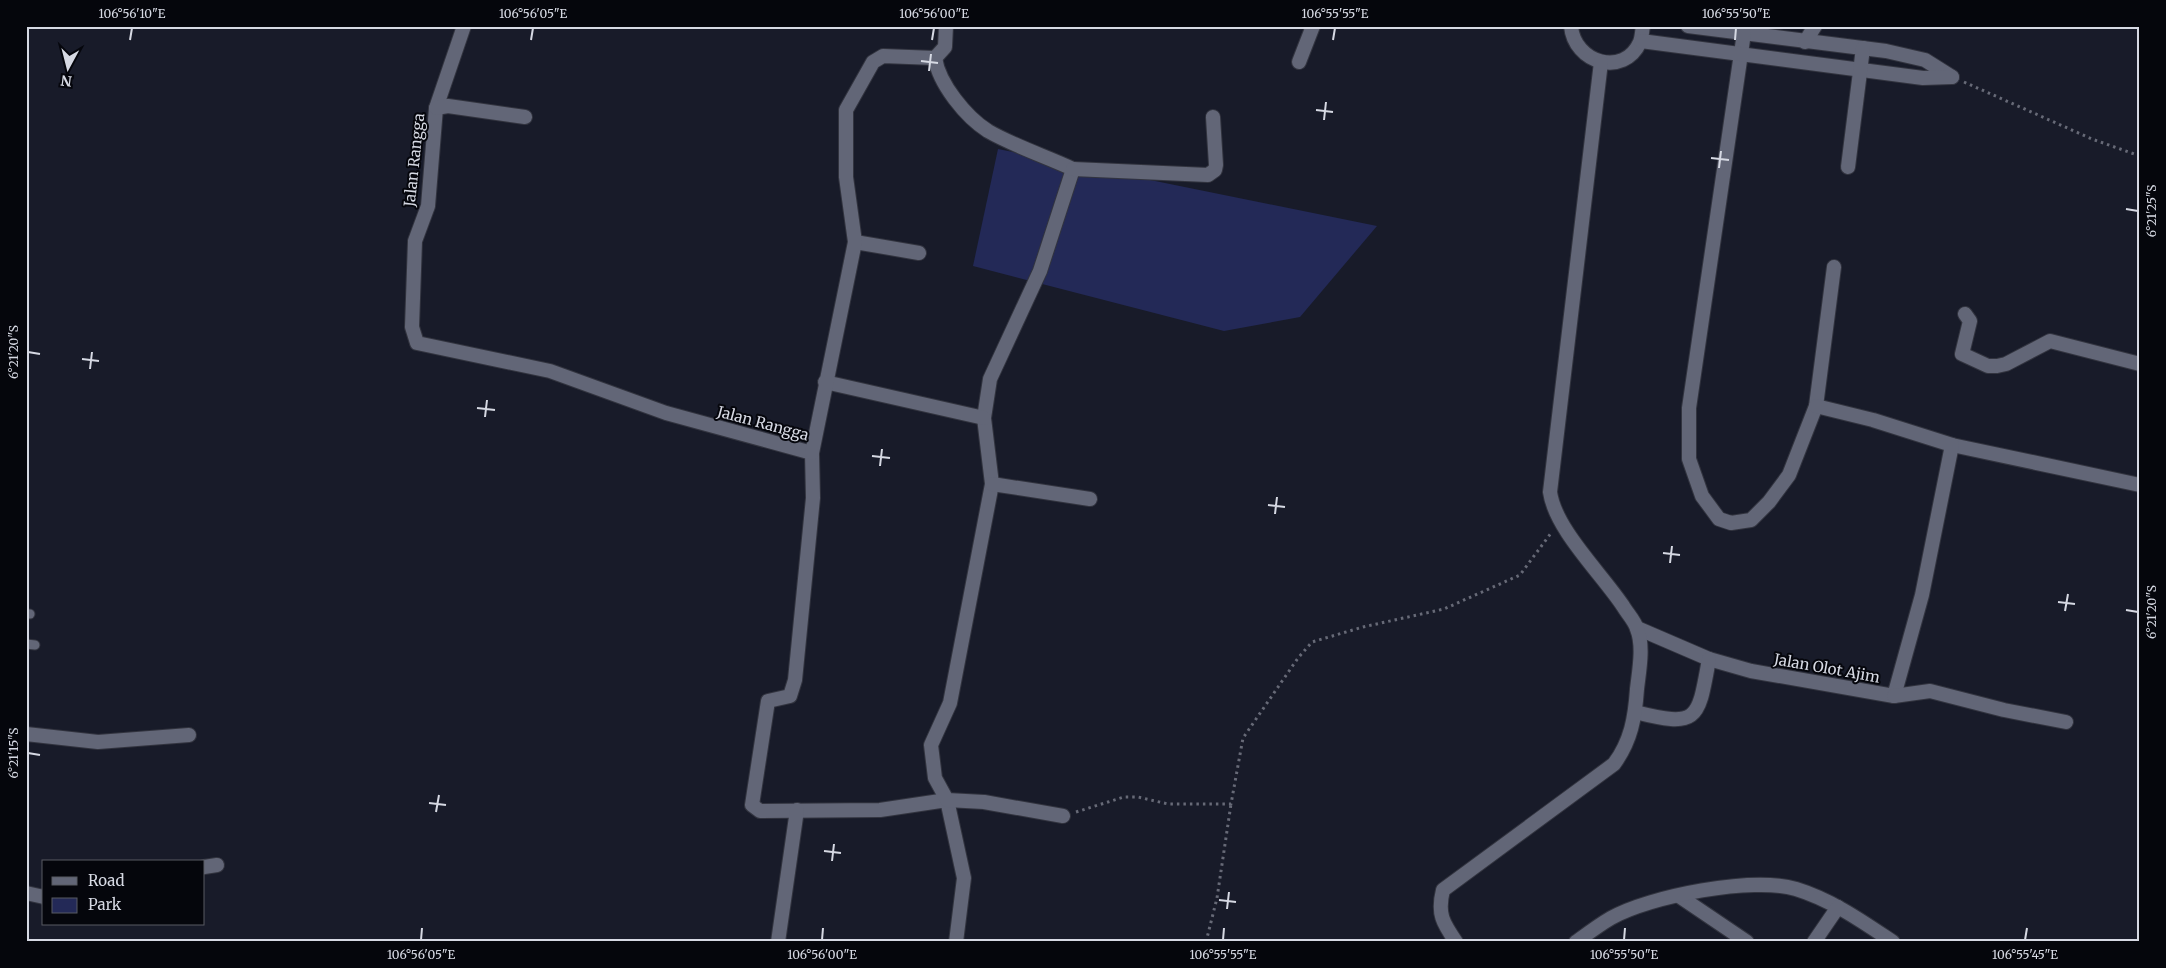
<svg xmlns="http://www.w3.org/2000/svg" width="2166" height="968" viewBox="0 0 2166 968" font-family="Merriweather,serif">
	<rect width="100%" height="100%" fill="#181b29"/>
	<path fill="#232957" d="M998 149 1377 226 1300 317 1224 331 973 266Z"/>
	<g fill="none" stroke-linecap="round" stroke-linejoin="round">
		<defs>
			<g id="service">
				<path d="M26 614H30"/>
				<path d="M26 644 35 645"/>
			</g>
			<g id="minor">
				<path d="M464 26 436 108 428 206 415 241 412 327 417 343 550 371 666 413 812 453 813 498 795 680 790 696 768 701 752 805 760 811 880 810 947 800 964 878 956 942"/>
				<path d="M1571 26C1574 63 1624 78 1640 42 1642 37 1642 31 1643 26"/>
				<path d="M1688 26 1886 51 1925 60 1952 77"/>
				<path d="M1744 33 1689 408V459L1702 496 1719 519 1731 523 1751 520 1769 502 1789 475 1816 406 1834 267"/>
				<path d="M1641 41 1923 78 1952 77"/>
				<path d="M1805 42 1815 26"/>
				<path d="M935 58C939 84 966 117 988 131 1014 146 1045 156 1073 169L1040 271 990 379 984 418 992 484 950 703 931 745 935 778 947 800 984 802 1063 816"/>
				<path d="M1299 62 1313 26"/>
				<path d="M436 108 448 106 525 117"/>
				<path d="M1848 167 1863 48"/>
				<path d="M1073 169 1208 175 1215 170 1216 165 1213 117"/>
				<path d="M855 242 919 253"/>
				<path d="M1965 314 1970 321 1962 354 1988 366H1997L2006 364 2050 341 2140 364"/>
				<path d="M825 382 984 418"/>
				<path d="M1952 445 2140 485"/>
				<path d="M812 453 855 242 846 177V110L873 62 883 56 935 58 945 47 946 26"/>
				<path d="M992 484 1090 499"/>
				<path d="M1637 628 1709 659 1751 671 1894 696 1922 595 1952 445 1873 420 1816 406"/>
				<path d="M1894 696 1930 691 2004 710 2066 722"/>
				<path d="M1635 712C1699 728 1698 720 1709 659"/>
				<path d="M26 734 98 742 189 735"/>
				<path d="M204 867 217 865"/>
				<path d="M26 893 44 897"/>
				<path d="M1679 896 1747 942"/>
				<path d="M778 942 797 810"/>
				<path d="M1456 942C1443 923 1437 914 1443 890L1614 764C1631 741 1635 718 1637 689 1639 671 1644 646 1637 629 1635 621 1627 613 1623 606 1601 573 1555 529 1550 492L1601 62"/>
				<path d="M1576 942C1587 934 1599 925 1611 918 1650 896 1753 876 1796 889 1832 900 1863 922 1893 942"/>
				<path d="M1814 942 1838 907"/>
			</g>
		</defs>
		<use href="#service" stroke="#32343f" stroke-width="11"/>
		<use href="#minor" stroke="#32343f" stroke-width="16"/>
		<g stroke="#676a77" stroke-width="3" stroke-dasharray="2.5 4" stroke-linecap="butt">
			<path d="M1964 82 2092 139 2140 156"/>
			<path d="M1076 812 1124 797H1138L1168 804H1231L1243 738 1298 658 1312 642 1363 627 1444 609 1520 575 1551 533"/>
			<path d="M1206 942 1217 898 1231 804"/>
		</g>
		<use href="#service" stroke="#626677" stroke-width="9"/>
		<use href="#minor" stroke="#626677" stroke-width="14"/>
	</g>
	<path fill="none" stroke="#d6d9e3" stroke-width="2" d="M130 40 132 28M531 40 533 28M932 40 934 28M1333 40 1335 28M1735 40 1736 28M921 61 938 63M929 71 931 54M1316 110 1333 112M1324 120 1326 102M1711 158 1729 160M1719 168 1721 151M2126 209 2138 211M28 352 40 354M82 359 99 361M90 369 92 352M477 408 495 410M485 417 487 400M872 456 890 458M880 466 882 449M1268 505 1285 507M1275 514 1277 497M1663 553 1680 555M1670 563 1672 546M2058 602 2075 604M2126 610 2138 612M2065 611 2068 594M28 753 40 755M429 803 446 805M436 812 439 795M824 851 841 853M832 861 834 844M1219 900 1236 902M1227 909 1229 892M421 940 422 928M822 940 823 928M1223 940 1224 928M1624 940 1625 928M2025 940 2027 928"/>
	<g text-anchor="middle" dominant-baseline="central" stroke-width="4" stroke-linejoin="round" paint-order="stroke">
		<g font-size="15" fill="#d6d9e3" stroke="#05060c">
			<text transform="translate(414 160) rotate(-84)">Jalan Rangga</text>
			<text transform="translate(763 423) rotate(15)">Jalan Rangga</text>
			<text transform="translate(1827 668) rotate(10)">Jalan Olot Ajim</text>
		</g>
	</g>
	<rect width="2166" height="968" fill="none" stroke="#05060c" stroke-width="55"/>
	<rect x="42" y="860" width="162" height="65" fill="#05060c" stroke="#595a62"/>
	<rect x="52" y="877" width="25" height="8" fill="#626677" stroke="#595a62"/>
	<text x="88" y="886" font-size="15" fill="#d6d9e3">Road</text>
	<rect x="52" y="898" width="25" height="15" fill="#232957" stroke="#595a62"/>
	<text x="88" y="910" font-size="15" fill="#d6d9e3">Park</text>
	<g transform="translate(68 68) rotate(187)" stroke="#05060c" stroke-width="4" paint-order="stroke">
	<path d="M0-4L9 19L0 12L-9 19Z" fill="#d6d9e3"/>
	<text y="-8" font-size="14" font-weight="bold" text-anchor="middle" fill="#d6d9e3">N</text>
	</g>
	<rect x="28" y="28" width="2110" height="912" fill="none" stroke="#d6d9e3" stroke-width="2"/>
	<g font-size="12" text-anchor="middle" fill="#d6d9e3">
		<text x="132" y="18">106°56'10"E</text>
		<text x="533" y="18">106°56'05"E</text>
		<text x="934" y="18">106°56'00"E</text>
		<text x="1335" y="18">106°55'55"E</text>
		<text x="1736" y="18">106°55'50"E</text>
		<text transform="translate(2152 211) rotate(-90)" y="4">6°21'25"S</text>
		<text transform="translate(14 352) rotate(-90)" y="4">6°21'20"S</text>
		<text transform="translate(2152 612) rotate(-90)" y="4">6°21'20"S</text>
		<text transform="translate(14 753) rotate(-90)" y="4">6°21'15"S</text>
		<text x="421" y="959">106°56'05"E</text>
		<text x="822" y="959">106°56'00"E</text>
		<text x="1223" y="959">106°55'55"E</text>
		<text x="1624" y="959">106°55'50"E</text>
		<text x="2025" y="959">106°55'45"E</text>
	</g>
</svg>
